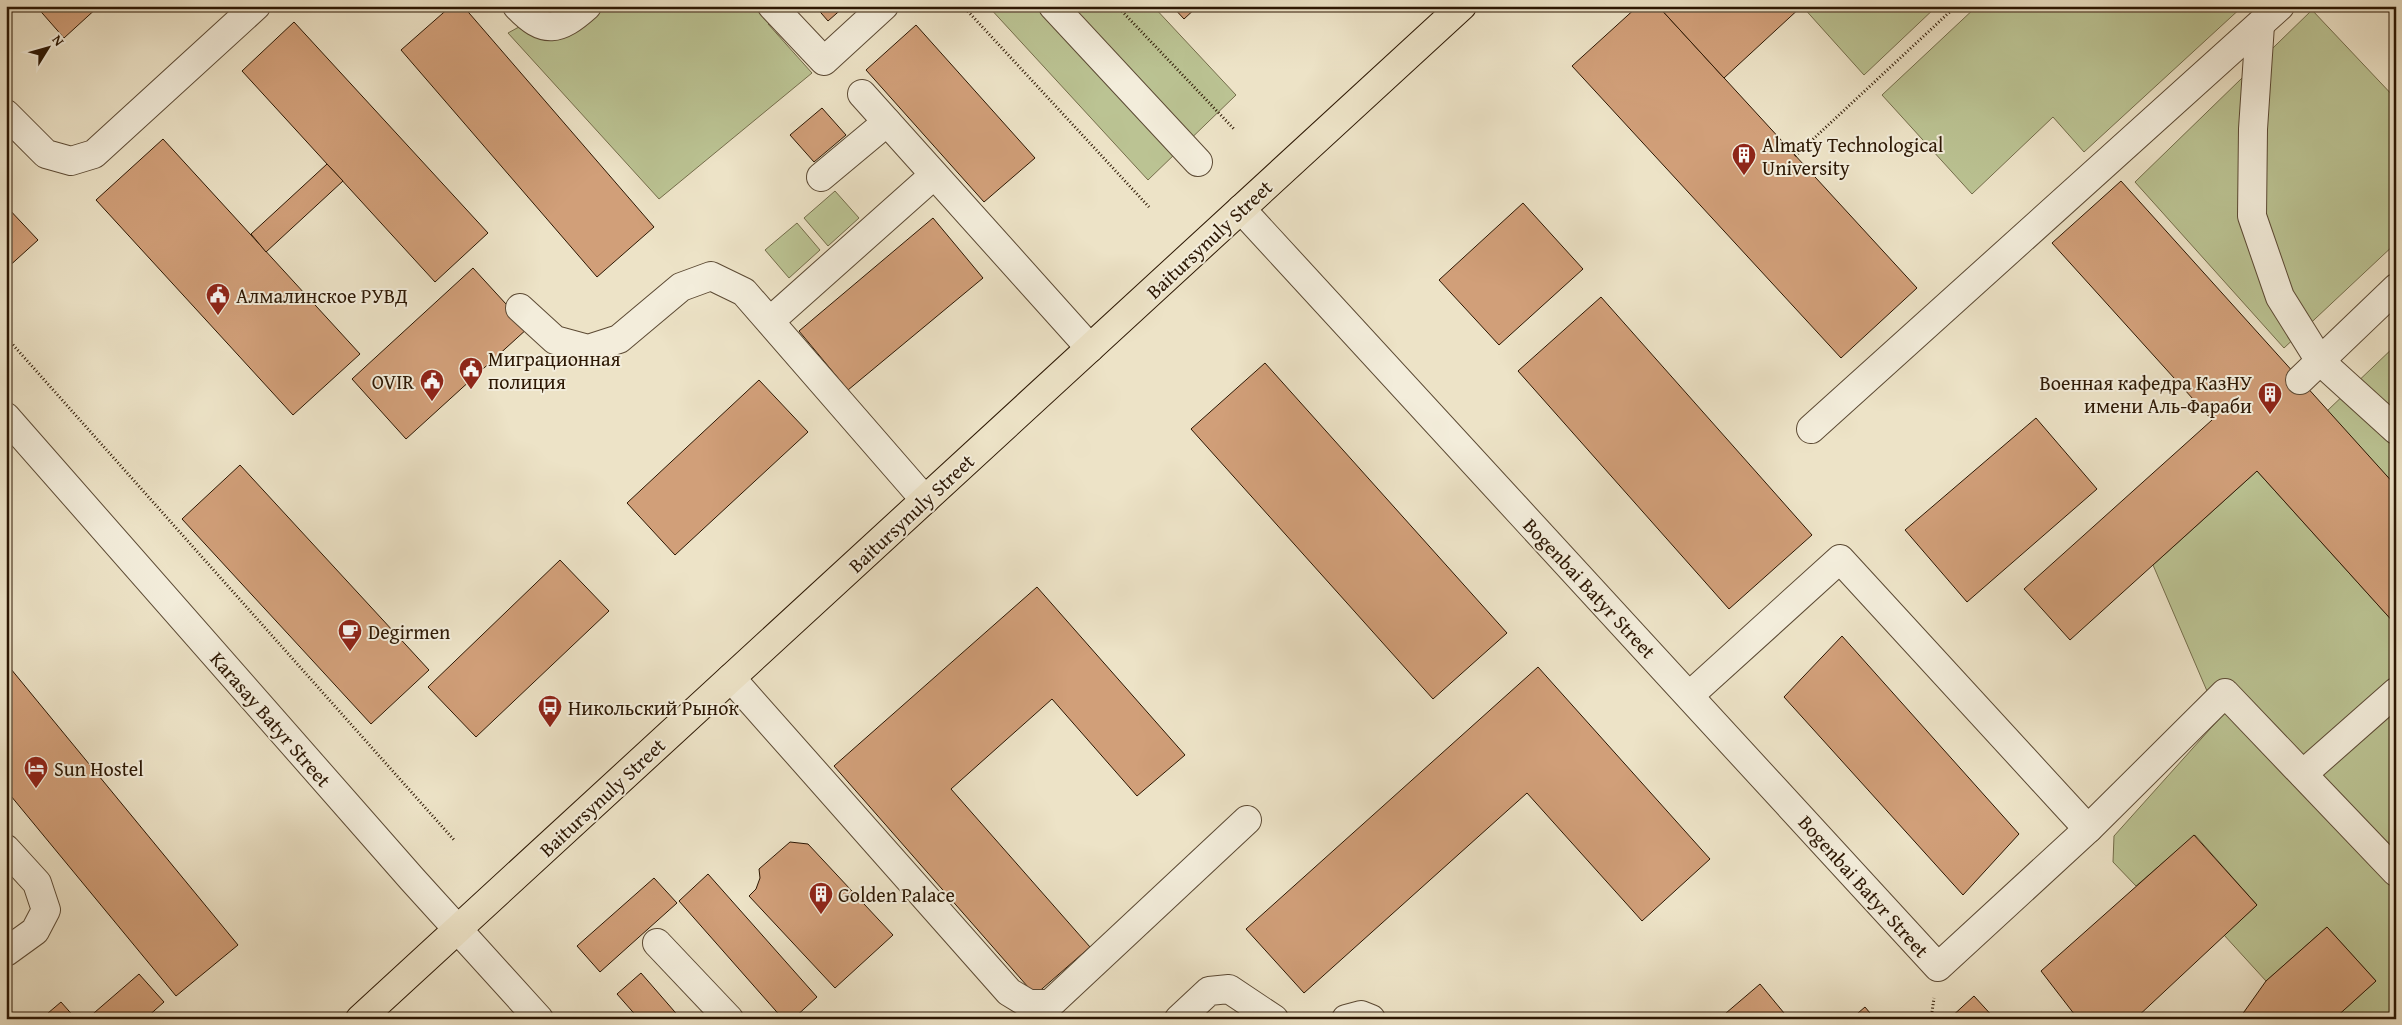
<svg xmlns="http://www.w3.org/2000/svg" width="2402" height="1025" viewBox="0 0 2402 1025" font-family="'Gentium Book Plus',serif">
	<rect width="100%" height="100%" fill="#ede3c7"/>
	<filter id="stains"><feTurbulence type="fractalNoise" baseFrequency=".004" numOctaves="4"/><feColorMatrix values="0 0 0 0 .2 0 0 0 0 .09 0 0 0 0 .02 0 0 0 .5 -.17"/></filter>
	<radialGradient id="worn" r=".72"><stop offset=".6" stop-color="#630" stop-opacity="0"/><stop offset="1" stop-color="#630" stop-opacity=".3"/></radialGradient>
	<g fill="#bbc393" stroke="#746d4b">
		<path d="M557 6H757L770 22 768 24 812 73 659 199 508 33Z"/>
		<path d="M988 6H1153L1236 95 1148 180Z"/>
		<path d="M1802 6H1937L1864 75Z"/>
		<path d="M1977 6H2243L2084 152 2053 117 1972 194 1882 95Z"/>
		<path d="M2312 10 2396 99V243L2284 348 2135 182Z"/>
		<path d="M835 191 859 218 828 246 804 218Z"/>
		<path d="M797 223 820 250 789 278 765 250Z"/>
		<path d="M2396 345V486L2327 411Z"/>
		<path d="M2257 471 2396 625V1019H2334L2376 981 2327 927 2266 981 2224 935 2257 905 2195 835 2136 886 2113 862 2114 836 2219 719 2153 565Z"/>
	</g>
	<g fill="#d19f79" stroke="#2c1703">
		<path d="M36 6H99L64 38Z"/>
		<path d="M451 6H463L654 227 597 277 401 50Z"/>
		<path d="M815 6H845L828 21Z"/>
		<path d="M1172 6H1198L1184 19Z"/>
		<path d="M1638 6H1658L1917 288 1841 358 1572 66Z"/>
		<path d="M1658 6H1802L1724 78Z"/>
		<path d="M294 22 488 233 435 282 242 71Z"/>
		<path d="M916 25 1035 158 984 202 866 70Z"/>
		<path d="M822 108 846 135 814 162 790 135Z"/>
		<path d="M163 139 360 354 293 415 96 200Z"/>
		<path d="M327 164 343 181 266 252 251 234Z"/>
		<path d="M2121 181 2396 486V625L2257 471 2070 640 2024 589 2212 420 2052 243Z"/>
		<path d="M1523 203 1583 269 1499 345 1439 280Z"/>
		<path d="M6 206 38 240 6 269Z"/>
		<path d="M933 218 983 278 848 390 799 331Z"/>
		<path d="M473 268 528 328 406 439 352 379Z"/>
		<path d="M1601 297 1812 535 1729 609 1518 371Z"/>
		<path d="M1265 363 1507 633 1433 699 1191 429Z"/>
		<path d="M759 380 808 432 675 555 627 503Z"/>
		<path d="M2036 418 2097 489 1967 602 1905 530Z"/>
		<path d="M240 465 429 670 371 724 182 519Z"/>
		<path d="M560 560 609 611 476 737 428 687Z"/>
		<path d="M1037 587 1185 755 1137 796 1052 699 951 789 1090 947 1035 995 834 766Z"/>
		<path d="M1842 636 2019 834 1963 895 1784 697Z"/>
		<path d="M6 663 238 945 176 996 6 790Z"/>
		<path d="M1538 667 1710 859 1642 921 1527 793 1304 993 1246 929Z"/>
		<path d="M2194 835 2257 905 2135 1019H2078L2041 971Z"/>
		<path d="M790 842 808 844 893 935 835 988 749 896 756 889 760 878 759 869Z"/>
		<path d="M708 874 817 997 793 1019H783L679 901Z"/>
		<path d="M654 878 677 903 600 972 577 946Z"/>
		<path d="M2327 927 2376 981 2334 1019H2239L2266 981Z"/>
		<path d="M641 973 681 1019H639L617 994Z"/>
		<path d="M139 974 164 1002 145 1019H87Z"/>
		<path d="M1760 984 1789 1019H1719Z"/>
		<path d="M1974 996 1995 1019H1949Z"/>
		<path d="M61 1002 76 1019H41Z"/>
		<path d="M1865 1007 1875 1019H1851Z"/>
	</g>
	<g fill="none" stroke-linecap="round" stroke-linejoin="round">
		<defs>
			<g id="minor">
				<path d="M517 6C544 35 559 31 587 6"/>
				<path d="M772 6 824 61 884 6"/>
				<path d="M1053 6 1198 162"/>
				<path d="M2260 25 2253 129 2252 216 2280 297 2320 361 2396 430"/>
				<path d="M862 94 1090 348"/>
				<path d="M6 114 46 154 71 161 94 154 256 6"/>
				<path d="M821 177 887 122"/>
				<path d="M1241 209 1938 967 2088 829 2225 693 2396 872"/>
				<path d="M520 308 555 340 588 349 619 339 681 287 711 276 744 292 925 500"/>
				<path d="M770 321 934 175"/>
				<path d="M2300 380 2396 288"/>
				<path d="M6 417 412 879 539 1019"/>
				<path d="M1811 429 2280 6"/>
				<path d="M731 678 1009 992 1029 1004H1050L1247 820"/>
				<path d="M1690 695 1840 559 2088 829"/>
				<path d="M2303 774 2396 692"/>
				<path d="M6 849 37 883 46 910 35 931 6 952"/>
				<path d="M657 943 729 1019"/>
				<path d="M1179 1019 1209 991 1229 989 1274 1019"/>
				<path d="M1346 1019 1361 1015 1371 1019"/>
			</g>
			<path id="major" d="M360 1019 1462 6"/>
		</defs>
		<use href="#minor" stroke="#5c4a34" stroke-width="30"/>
		<use href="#major" stroke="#2c1703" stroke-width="30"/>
		<g stroke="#2c1703" stroke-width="3" stroke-dasharray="1 2.5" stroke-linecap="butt">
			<path d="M963 6 1149 207"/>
			<path d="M1117 6 1234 129"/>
			<path d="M1795 156 1956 6"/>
			<path d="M6 337 455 841"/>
			<path d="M1931 1019 1934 998"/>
		</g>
		<use href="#minor" stroke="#f3eddb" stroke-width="28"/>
		<use href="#major" stroke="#ede3c7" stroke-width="28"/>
	</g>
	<defs>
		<symbol id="building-pin" viewBox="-11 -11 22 30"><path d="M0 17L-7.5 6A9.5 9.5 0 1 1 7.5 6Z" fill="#8f2418" stroke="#f3eddb"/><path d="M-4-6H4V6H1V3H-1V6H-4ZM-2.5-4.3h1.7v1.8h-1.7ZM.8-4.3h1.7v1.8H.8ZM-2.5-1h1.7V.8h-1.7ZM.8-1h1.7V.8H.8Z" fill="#fff"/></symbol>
		<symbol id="civic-pin" viewBox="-11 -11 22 30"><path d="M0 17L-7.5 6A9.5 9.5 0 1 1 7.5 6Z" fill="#8f2418" stroke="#f3eddb"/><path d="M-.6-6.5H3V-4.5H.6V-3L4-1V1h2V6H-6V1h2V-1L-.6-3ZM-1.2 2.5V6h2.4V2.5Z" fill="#fff"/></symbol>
		<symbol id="cafe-pin" viewBox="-11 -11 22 30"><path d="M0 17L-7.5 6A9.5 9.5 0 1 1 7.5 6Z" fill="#8f2418" stroke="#f3eddb"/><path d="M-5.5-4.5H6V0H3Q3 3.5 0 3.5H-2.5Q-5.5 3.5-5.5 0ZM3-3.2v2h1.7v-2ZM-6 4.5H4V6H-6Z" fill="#fff"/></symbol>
		<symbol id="bus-pin" viewBox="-11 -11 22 30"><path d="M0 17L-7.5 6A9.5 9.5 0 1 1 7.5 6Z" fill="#8f2418" stroke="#f3eddb"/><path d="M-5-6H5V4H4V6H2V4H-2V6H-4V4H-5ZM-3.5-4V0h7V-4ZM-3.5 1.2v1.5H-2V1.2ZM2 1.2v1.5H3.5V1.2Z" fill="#fff"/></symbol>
		<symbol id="hotel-pin" viewBox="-11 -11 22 30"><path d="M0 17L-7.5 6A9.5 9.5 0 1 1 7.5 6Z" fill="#8f2418" stroke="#f3eddb"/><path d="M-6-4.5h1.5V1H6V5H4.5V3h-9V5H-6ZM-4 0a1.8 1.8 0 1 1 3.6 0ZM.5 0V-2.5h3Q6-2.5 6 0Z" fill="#fff"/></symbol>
	</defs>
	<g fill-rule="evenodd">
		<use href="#building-pin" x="1730" y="141" width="28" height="38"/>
		<use href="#civic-pin" x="204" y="281" width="28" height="38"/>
		<use href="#civic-pin" x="457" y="355" width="28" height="38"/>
		<use href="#civic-pin" x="418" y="367" width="28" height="38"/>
		<use href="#building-pin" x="2256" y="380" width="28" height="38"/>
		<use href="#cafe-pin" x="336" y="617" width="28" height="38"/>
		<use href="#bus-pin" x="536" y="693" width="28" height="38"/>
		<use href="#hotel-pin" x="22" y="754" width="28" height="38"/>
		<use href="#building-pin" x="807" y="880" width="28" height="38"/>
	</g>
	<g text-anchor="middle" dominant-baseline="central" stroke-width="4" stroke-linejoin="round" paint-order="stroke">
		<g font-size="20" fill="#2c1703" stroke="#f3eddb" text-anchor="start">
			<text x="1762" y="144">Almaty Technological<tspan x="1762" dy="23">University</tspan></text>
			<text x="236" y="295">Алмалинское РУВД</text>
			<text x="488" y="358">Миграционная<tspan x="488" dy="23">полиция</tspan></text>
			<text x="414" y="381" text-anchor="end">OVIR</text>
			<text x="2252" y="382" text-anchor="end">Военная кафедра КазНУ<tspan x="2252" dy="23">имени Аль-Фараби</tspan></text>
			<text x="368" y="631">Degirmen</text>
			<text x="568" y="707">Никольский Рынок</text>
			<text x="54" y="768">Sun Hostel</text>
			<text x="838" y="894">Golden Palace</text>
		</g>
		<g font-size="20" fill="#2c1703" stroke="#f3eddb">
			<text transform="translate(1209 239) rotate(-43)">Baitursynuly Street</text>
			<text transform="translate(911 513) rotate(-43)">Baitursynuly Street</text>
			<text transform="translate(1590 588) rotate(47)">Bogenbai Batyr Street</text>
			<text transform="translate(271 719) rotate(49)">Karasay Batyr Street</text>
			<text transform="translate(602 797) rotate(-43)">Baitursynuly Street</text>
			<text transform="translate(1864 886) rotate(48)">Bogenbai Batyr Street</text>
		</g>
	</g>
	<rect width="2402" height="1025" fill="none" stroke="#ede3c7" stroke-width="25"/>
	<rect x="8" y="8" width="2387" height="1010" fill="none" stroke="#2c1703" stroke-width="2.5"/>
	<rect x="12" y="12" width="2377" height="1000" fill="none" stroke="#2c1703"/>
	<g transform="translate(48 48) rotate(53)" stroke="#f3eddb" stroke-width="4" paint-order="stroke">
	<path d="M0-4L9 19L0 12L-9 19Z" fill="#2c1703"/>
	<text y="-8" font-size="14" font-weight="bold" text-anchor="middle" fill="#2c1703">N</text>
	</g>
	<rect width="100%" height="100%" filter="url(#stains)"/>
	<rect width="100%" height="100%" fill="url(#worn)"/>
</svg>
